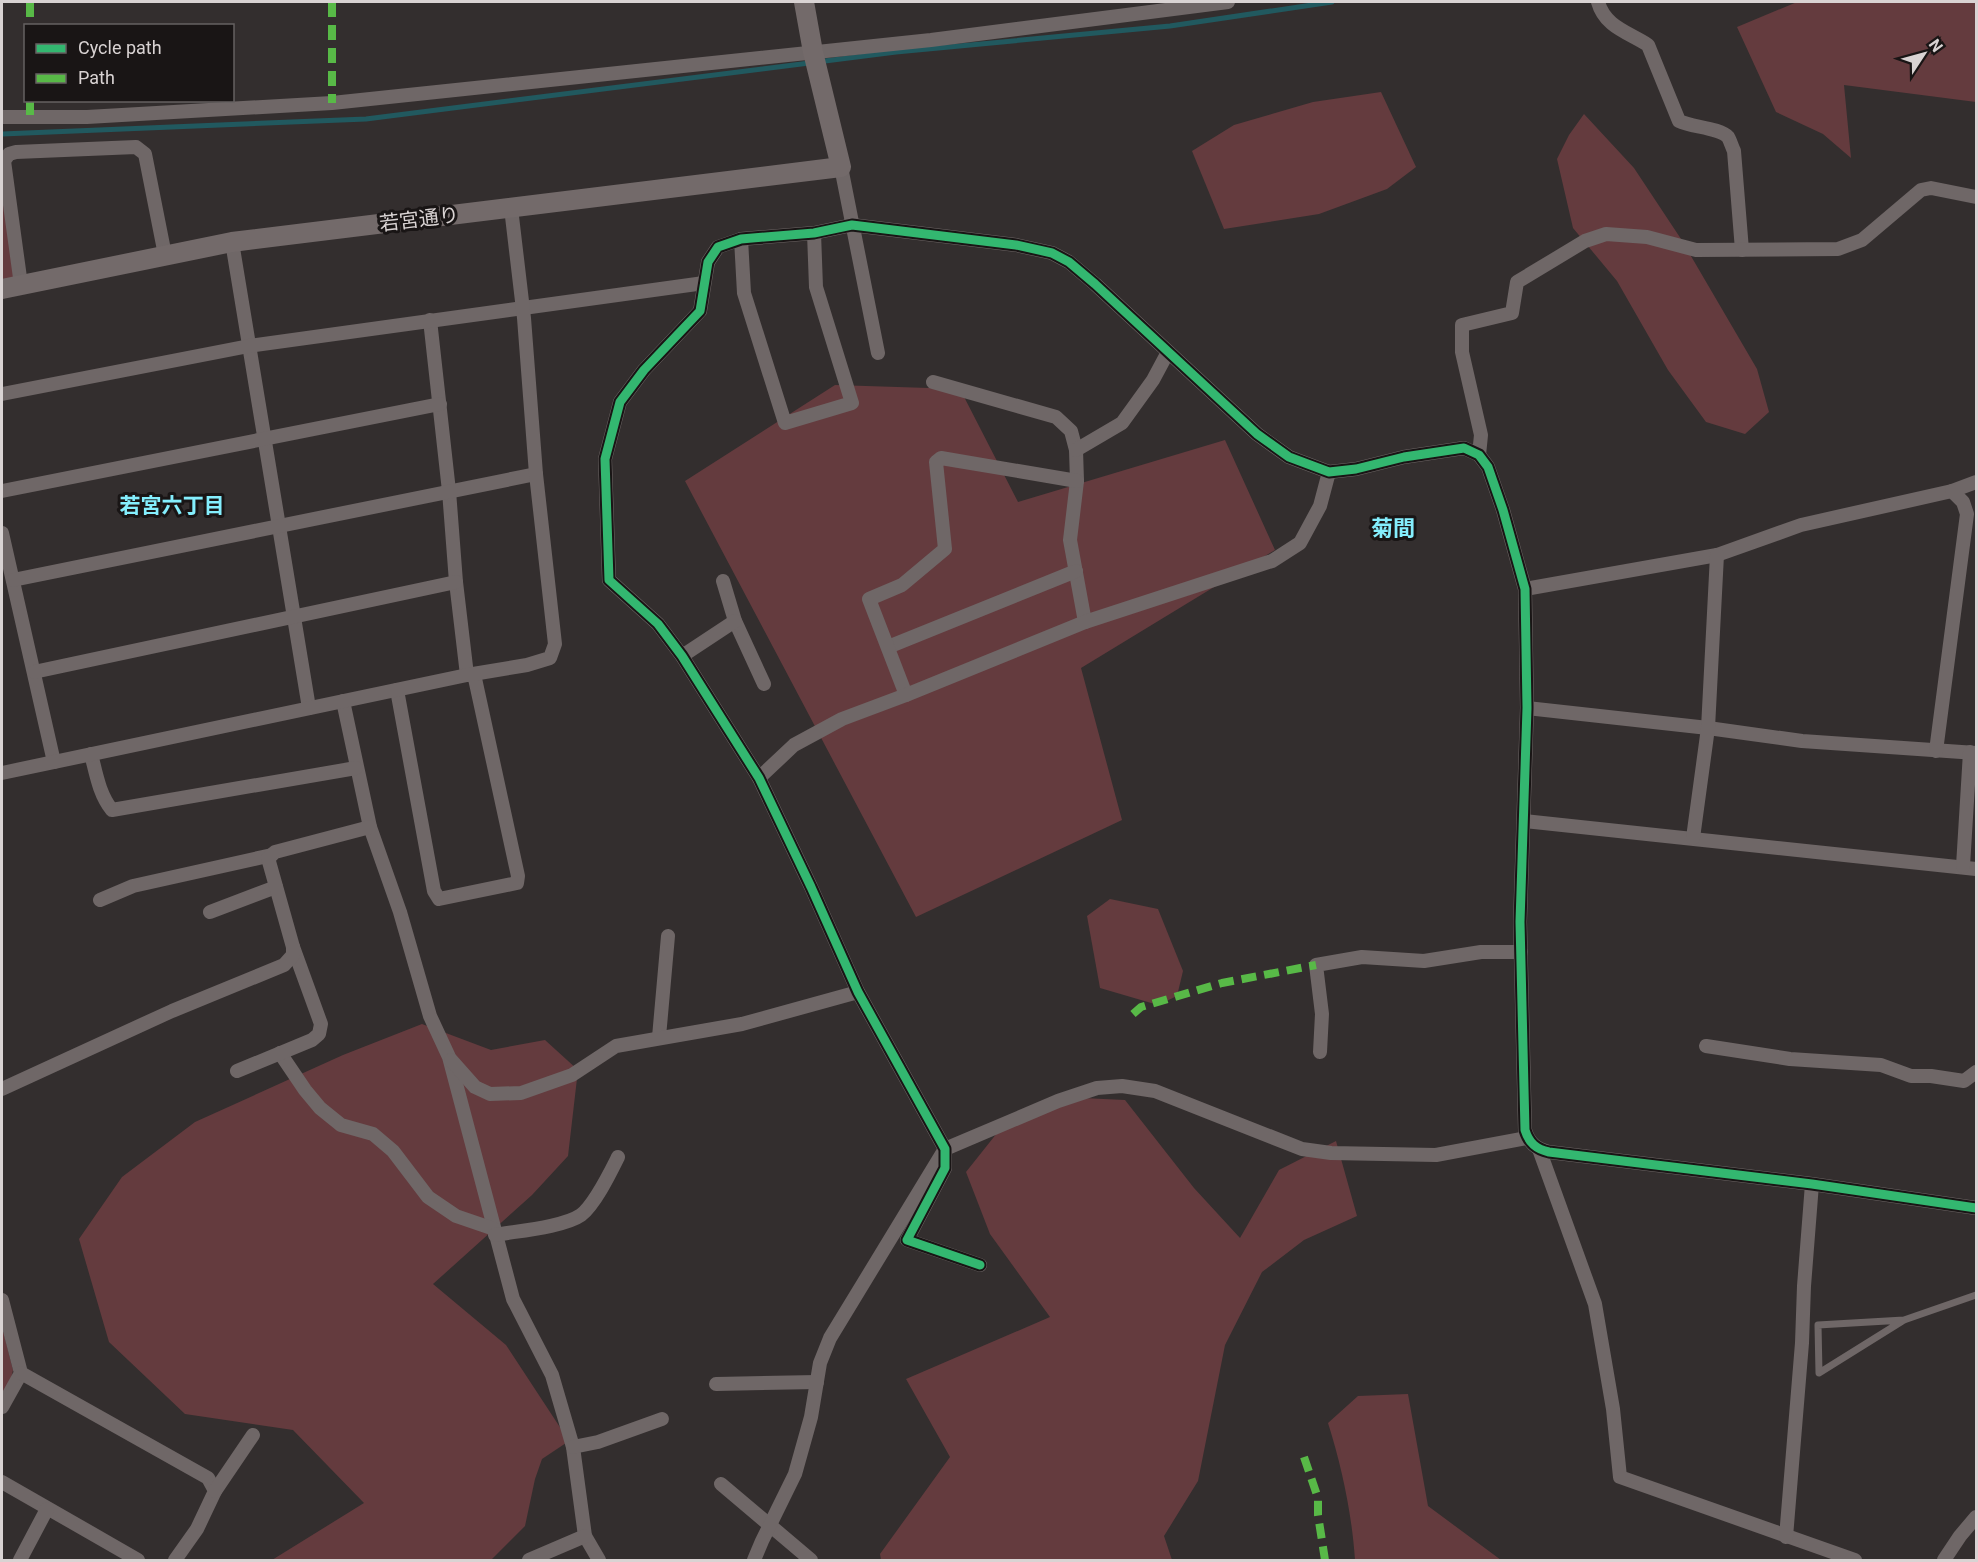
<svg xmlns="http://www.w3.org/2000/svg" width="1978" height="1562" viewBox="0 0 1978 1562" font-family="Roboto,'Noto Sans JP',sans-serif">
	<rect width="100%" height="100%" fill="#332e2e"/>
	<g fill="#643b3e">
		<path d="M1797 2H1976V102L1844 85 1851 158 1823 134 1776 112 1737 27Z"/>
		<path d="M1381 92 1416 167 1387 189 1319 214 1224 229 1192 151 1234 125 1313 102Z"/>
		<path d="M1584 114 1634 168 1681 239 1757 369 1769 412 1745 434 1706 422 1668 370 1617 281 1573 228 1557 159 1569 135Z"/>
		<path d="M2 159 21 286 2 289Z"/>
		<path d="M835 385 960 389 1018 502 1225 440 1275 550 1081 668 1122 820 916 917 685 481Z"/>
		<path d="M1110 899 1158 909 1183 971 1177 996 1158 1005 1100 988 1087 916Z"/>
		<path d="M422 1024 491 1050 545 1040 578 1070 568 1156 532 1195 433 1284 506 1345 569 1441 542 1459 535 1479 525 1526 491 1560H272L364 1503 293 1430 185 1414 109 1342 79 1239 122 1177 195 1122 343 1055Z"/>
		<path d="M1061 1097 1125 1100 1194 1188 1240 1238 1279 1170 1336 1141 1357 1216 1304 1240 1262 1272 1225 1345 1198 1481 1164 1536 1172 1560H881L880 1554 950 1457 906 1379 1050 1317 990 1234 966 1172 1005 1123Z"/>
		<path d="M2 1326 13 1370 11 1379 2 1394Z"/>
		<path d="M1408 1394 1428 1506 1501 1560H1355C1352 1515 1342 1467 1328 1423L1358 1396Z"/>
	</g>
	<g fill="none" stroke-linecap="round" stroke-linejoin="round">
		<path stroke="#21595f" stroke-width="5" d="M2 134 366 119 896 52 1170 26 1332 2"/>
		<path stroke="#6f6767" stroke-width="7" d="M1904 1320 1818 1325 1819 1373 1904 1320 1976 1295"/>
		<g stroke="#6f6767" stroke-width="14">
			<path d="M1598 2C1605 27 1628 32 1648 45L1679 121C1691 127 1720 128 1728 137 1730 140 1732 147 1734 151L1742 250"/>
			<path d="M2 117H87L332 103 931 40 1228 2"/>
			<path d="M841 167 878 353"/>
			<path d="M741 239 744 293 785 423 852 403 816 287 814 233"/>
			<path d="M232 242 309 708"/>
			<path d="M21 285 4 161 9 154 16 152 136 147 145 154 165 255"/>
			<path d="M430 320 449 491 456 582 467 675"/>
			<path d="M933 382 1056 417 1071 431 1076 450 1077 481 1070 540 1085 622"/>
			<path d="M2 394 249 346 704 283"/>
			<path d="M1076 450 1122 423 1153 380 1168 352"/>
			<path d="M1479 455 1481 435 1462 352V325L1512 313 1517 282 1585 241 1606 234 1647 237 1696 250 1838 249 1862 240 1921 190 1931 188 1976 197"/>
			<path d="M2 491 440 404"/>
			<path d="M2 533 54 762"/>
			<path d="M13 580 536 474"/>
			<path d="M723 581 735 621 764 684"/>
			<path d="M1525 589 1717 555 1801 525 1952 491 1976 482"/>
			<path d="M888 647 1076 571"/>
			<path d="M682 656 735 621"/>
			<path d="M34 672 456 582"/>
			<path d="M397 690 434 891 439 899 517 883 518 876 474 674"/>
			<path d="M906 695 869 599 902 585 945 549 936 462 941 458 1077 481"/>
			<path d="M343 701 370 827 400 912 430 1016 449 1057 513 1299 552 1375 573 1447 585 1536 599 1560"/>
			<path d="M1527 708 1708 728 1802 741 1976 753"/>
			<path d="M1936 751 1967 514 1963 502 1952 491"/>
			<path d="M91 754C96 773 99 794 112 810L356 768"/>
			<path d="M2 773 467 675 527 665 550 658 555 644 536 474 524 318 511 208"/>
			<path d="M759 778 794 745 842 719 906 695 1085 622 1272 561 1300 543 1320 506 1329 472"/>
			<path d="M1524 821 1976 869"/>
			<path d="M1693 838 1708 728 1717 555"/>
			<path d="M1963 866 1970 752"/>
			<path d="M100 900 133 886 272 855"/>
			<path d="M210 912 276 887"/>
			<path d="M659 1037 668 936"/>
			<path d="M1706 1046 1790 1059 1881 1065 1911 1076H1931L1964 1081 1976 1072"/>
			<path d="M1320 1052 1322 1014 1316 965 1362 957 1424 961 1481 952H1521"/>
			<path d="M280 1053 305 1090 320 1108 341 1125 373 1134 393 1151 428 1197 456 1216 494 1229"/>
			<path d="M451 1060 475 1087 490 1094 521 1093 572 1075 616 1046 742 1024 858 992"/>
			<path d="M237 1071 312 1040 319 1034 321 1024 293 947"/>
			<path d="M2 1089 172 1011 284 965 293 955V947L268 858 275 852 370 827"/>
			<path d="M1539 1149 1595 1304 1613 1409 1620 1477 1855 1560"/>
			<path d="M495 1235C517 1231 564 1227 581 1215 595 1204 610 1173 618 1157"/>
			<path d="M980 1265 907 1240 945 1168V1149L858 992 811 887 759 778 682 656 658 624 609 580 605 459 620 402 644 370 700 311 708 262 718 247 741 239 814 233 852 225 1016 245 1052 253 1069 262 1095 284 1257 434 1289 457 1329 472 1356 469 1404 457 1464 448 1479 455 1488 467 1503 510 1525 589 1527 708 1520 922 1525 1130C1529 1143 1536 1149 1549 1152L1812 1184 1976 1208"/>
			<path d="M2 1300 21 1373 2 1407"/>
			<path d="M21 1373 208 1478 215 1491 197 1529 175 1560"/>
			<path d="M716 1384 817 1382"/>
			<path d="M573 1447 598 1442 662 1419"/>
			<path d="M2 1482 138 1560"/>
			<path d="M721 1484 811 1560"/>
			<path d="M215 1491 253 1435"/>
			<path d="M1786 1537 1802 1343 1804 1286 1812 1184"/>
			<path d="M20 1560 47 1509"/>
			<path d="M529 1560 585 1536"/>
			<path d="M754 1560 762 1541 795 1474 811 1417 820 1363 830 1338 945 1149 1058 1101 1097 1088 1122 1086 1155 1091 1302 1149 1331 1153 1436 1155 1527 1138"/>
			<path d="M1944 1560 1960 1536 1976 1517"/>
		</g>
		<path stroke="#736a6a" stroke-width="20" d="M2 289 232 242 841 167 813 52 804 2"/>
		<g stroke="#58b947" stroke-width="8" stroke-dasharray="15 8" stroke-linecap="butt">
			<path d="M30 2V26"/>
			<path d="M332 2V103"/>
			<path d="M30 100V117"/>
			<path d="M1133 1014 1141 1007 1222 983 1316 965"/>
			<path d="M1304 1457 1318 1498V1515L1325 1560"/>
		</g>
		<defs>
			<path id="cycleway" d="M980 1265 907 1240 945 1168V1149L858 992 811 887 759 778 682 656 658 624 609 580 605 459 620 402 644 370 700 311 708 262 718 247 741 239 814 233 852 225 1016 245 1052 253 1069 262 1095 284 1257 434 1289 457 1329 472 1356 469 1404 457 1464 448 1479 455 1488 467 1503 510 1525 589 1527 708 1520 922 1525 1130C1529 1143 1536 1149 1549 1152L1812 1184 1976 1208"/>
		</defs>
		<use href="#cycleway" stroke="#191515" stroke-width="13"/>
		<use href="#cycleway" stroke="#33b770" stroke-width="9"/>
	</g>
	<g text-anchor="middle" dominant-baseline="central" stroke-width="6" stroke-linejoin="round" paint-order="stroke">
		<g font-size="20" fill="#d9d3d3" stroke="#191515">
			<text transform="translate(419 219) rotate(-7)">若宮通り</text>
		</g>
		<g font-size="21" font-weight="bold" fill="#84eefd" stroke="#191515">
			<text x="172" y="506">若宮六丁目</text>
		</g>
		<g font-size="22" font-weight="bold" fill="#84eefd" stroke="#191515">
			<text x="1393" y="528">菊間</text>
		</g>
	</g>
	<rect width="1978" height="1562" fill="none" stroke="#d9d3d3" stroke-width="6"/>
	<rect x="24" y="24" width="210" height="78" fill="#191515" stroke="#666161" stroke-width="1.5"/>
	<rect x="36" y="44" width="30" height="9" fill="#33b770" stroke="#666161" stroke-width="1.5"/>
	<text x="78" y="54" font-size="18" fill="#d9d3d3">Cycle path</text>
	<rect x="36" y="74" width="30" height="9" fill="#58b947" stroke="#666161" stroke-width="1.5"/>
	<text x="78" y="84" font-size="18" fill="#d9d3d3">Path</text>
	<g transform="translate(1924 54) rotate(54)" stroke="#191515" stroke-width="4.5" paint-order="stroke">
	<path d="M0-4.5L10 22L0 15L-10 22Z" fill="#d9d3d3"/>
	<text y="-9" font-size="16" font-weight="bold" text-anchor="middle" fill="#d9d3d3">N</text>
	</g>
</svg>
